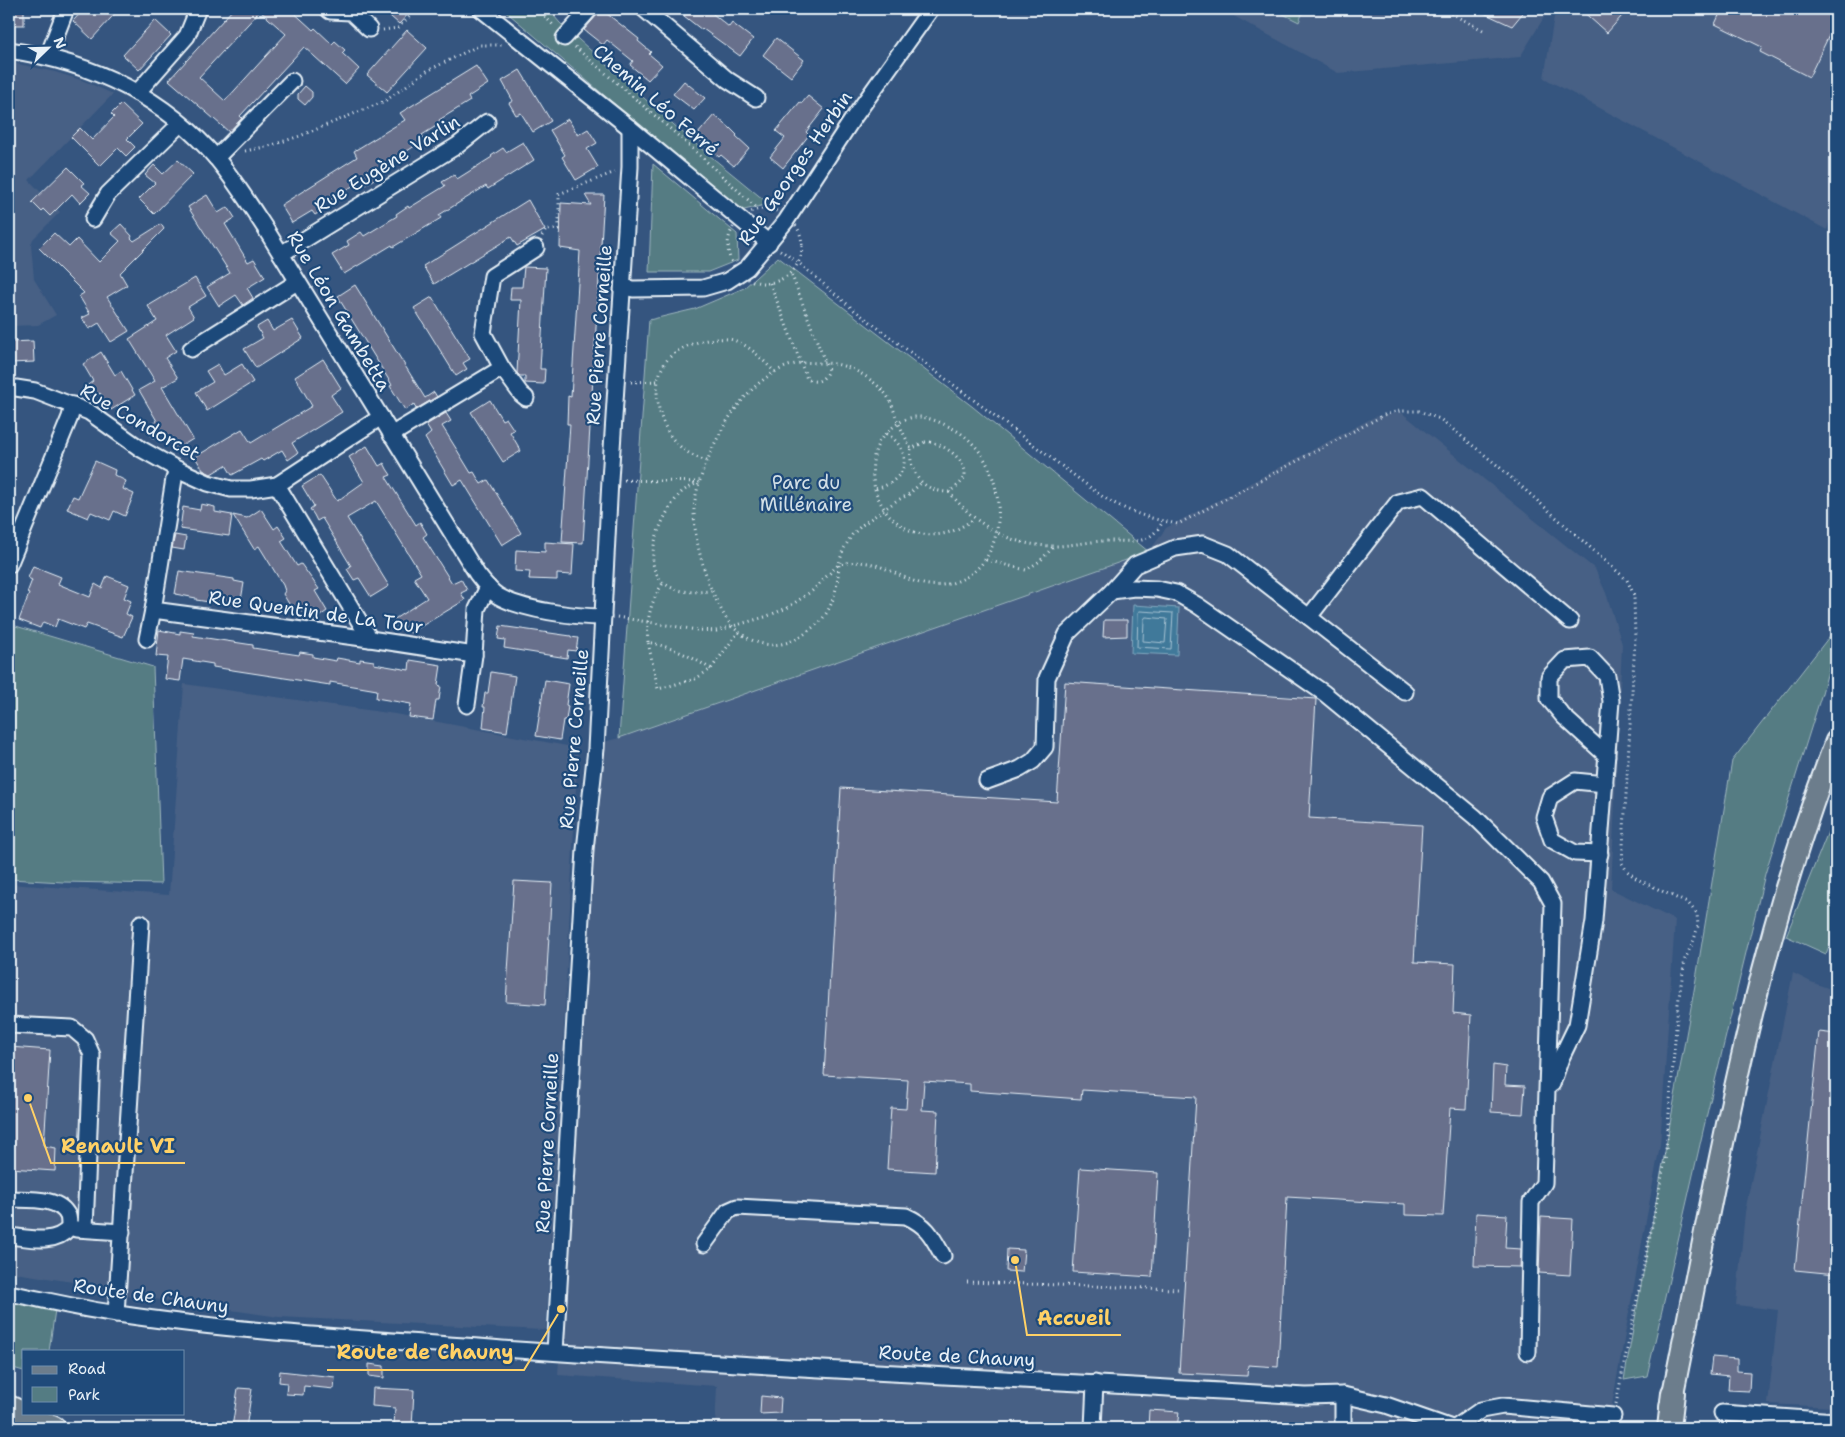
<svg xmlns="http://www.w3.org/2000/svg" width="1845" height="1437" viewBox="0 0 1845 1437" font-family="'Shantell Sans',sans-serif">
	<rect width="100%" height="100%" fill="#35557f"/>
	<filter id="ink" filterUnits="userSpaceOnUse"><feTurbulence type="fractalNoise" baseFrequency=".02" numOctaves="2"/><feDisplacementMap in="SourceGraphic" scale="10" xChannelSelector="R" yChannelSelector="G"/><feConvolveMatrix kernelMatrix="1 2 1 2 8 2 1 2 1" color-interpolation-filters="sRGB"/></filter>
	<g filter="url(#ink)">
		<g fill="#476085">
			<path d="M1221 9H1549L1520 57 1338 73Z"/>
			<path d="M1560 9H1836V200L1827 230 1544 78 1554 17Z"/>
			<path d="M9 62 55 72 84 81 113 94 29 180 60 212 33 239 31 245 34 279 56 315 38 325 9 326Z"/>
			<path d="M1401 412 1595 569 1606 593 1622 644 1611 889 1675 920 1660 1145 1611 1410 1603 1428H715L717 1386 558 1375 600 743 619 738 1149 552 1166 528 1374 417Z"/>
			<path d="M184 684 395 714 578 748 562 1066 546 1329 542 1330 279 1317 155 1299 104 1294V1287L9 1272V884L169 895Z"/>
			<path d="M1793 973 1811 982 1836 991V1407L1768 1404 1778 1310 1736 1305 1745 1212Z"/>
		</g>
		<g fill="#547c83" stroke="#9eb6be">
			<path d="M503 9H548L560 23 692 141 769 204 740 211Z"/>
			<path d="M1273 9H1304L1299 22Z"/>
			<path d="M653 164 737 234 738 260 708 272H649Z"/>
			<path d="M778 257 973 407 1149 552 619 738 649 320 695 309 744 288Z"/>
			<path d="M9 624 153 667 161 884 63 882 9 879Z"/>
			<path d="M1836 628V642L1822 693 1765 874 1706 1118 1647 1376 1624 1380 1695 985 1732 761Z"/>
			<path d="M1836 812V928L1826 954 1786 936Z"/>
			<path d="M9 1300 55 1310 49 1351H24V1371L9 1367Z"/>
		</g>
		<path fill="#40799a" stroke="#83a9c0" d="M1133 605 1179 608 1177 655 1131 653Z"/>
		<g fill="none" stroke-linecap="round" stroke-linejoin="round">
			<g stroke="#a5c1d2" stroke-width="1">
				<path d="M1140 611 1173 613 1171 649 1137 647 1138 613Z"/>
				<path d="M1146 617 1167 619 1165 643 1143 641 1144 620Z"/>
			</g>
		</g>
		<g fill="#686f8c" stroke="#e8f1f8" fill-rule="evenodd">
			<rect x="11" y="9" width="13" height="16"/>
			<path d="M84 9H119L92 39 73 21Z"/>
			<path d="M233 9H290L313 30 315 28 332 44 335 41 345 50 342 53 359 69 345 84 304 47 240 116 242 118 229 132 169 80ZM260 11 286 34 225 101 199 77Z"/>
			<path d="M382 9H413L399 24Z"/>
			<path d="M599 9H601L639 39 638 41 651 52 649 54 662 65 648 80 630 65 633 61 607 40 603 45 584 30 597 15Z"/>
			<path d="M690 9H707L729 27 732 23 753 39 740 56 703 29 702 30 684 16Z"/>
			<path d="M1475 9H1526L1512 26Z"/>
			<path d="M1580 9H1628L1607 33Z"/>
			<path d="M1722 9H1836V21L1809 77 1760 52 1762 47 1715 24Z"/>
			<path d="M155 20 171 35 139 70 123 55Z"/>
			<path d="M407 30 427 48 387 92 367 75Z"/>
			<path d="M776 38 804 60 791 77 763 55Z"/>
			<path d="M476 66 488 84 468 97 470 101 439 120 441 123 422 135 424 140 375 172 377 177 365 185 362 180 324 204 326 208 315 215 312 211 292 223 281 205 357 157 354 151 405 120 400 113Z"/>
			<path d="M520 70 551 121 533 132 521 113 516 115 509 103 513 101 502 81Z"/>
			<path d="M684 81 705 98 694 110 673 94Z"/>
			<path d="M305 86 312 92V97L305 105 298 99V94Z"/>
			<path d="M808 96 824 109 806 132 809 135 783 168 770 157 785 138 776 131 800 102 802 103Z"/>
			<path d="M121 104 142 124 127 139 135 147 126 156 118 148 100 166 71 137 80 128 92 140 114 117 111 114Z"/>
			<path d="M714 115 730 128 737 135 736 136 749 148 734 166 721 155 719 157 698 139 699 137 697 135Z"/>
			<path d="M568 119 578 135 588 129 597 143 587 149 598 167 576 180 562 157 565 155 550 130Z"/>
			<path d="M523 142 534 160 488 189 486 186 439 215 441 218 393 247 392 245 344 274 332 255 349 245 347 241 361 232 364 236 397 216 396 214 408 206 409 208 445 186 442 182 454 175 457 179 492 157 491 156 503 148 506 152Z"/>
			<path d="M178 160 193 174 154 214 139 199 155 183 145 175 154 165 163 174Z"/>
			<path d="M68 167 84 183 81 185 90 193 80 203 72 194 50 216 43 209 41 211 32 202Z"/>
			<path d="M207 195 218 213 228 207 235 218 225 224 248 262 254 259 265 277 247 288 253 298 243 305 236 295 219 306 207 287 230 273 188 207Z"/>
			<path d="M585 195H604L583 543 562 542 570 424H567L568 396 571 397 580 251 560 248 561 203 591 205Z"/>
			<path d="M528 200 545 230 517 246 511 237 434 284 423 266Z"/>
			<path d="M121 224 132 236 131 238 134 241 161 224 164 229 120 273 127 285 107 297 129 331 111 342 99 323 89 329 82 318 90 314 79 296 84 293 39 248 54 233 69 247 77 239 99 262 120 241 111 233Z"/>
			<path d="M524 267 546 268 540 369H545L544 384 525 383V376H520L517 373 521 300H510L511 287H522Z"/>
			<path d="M195 278 206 296 188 307 194 317 166 335 176 351 165 358 178 378 162 387 193 439 175 450 164 432 153 439 147 427 157 421 139 390 155 381 129 339 157 321 148 306Z"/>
			<path d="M355 285 425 398 434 392 437 397 416 409 414 404 405 410 390 386 392 385 341 302 338 296Z"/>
			<path d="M432 297 470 359 463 363 467 369 456 376 414 308Z"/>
			<path d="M292 320 303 338 256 368 244 349 263 338 257 327 267 321 273 331Z"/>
			<path d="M33 341 34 362 9 363V342Z"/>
			<path d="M101 352 115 375 121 371 135 395 111 410 100 393 90 399 84 388 93 381 83 364Z"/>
			<path d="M323 359 341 388 331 395 342 412 292 443 298 453 288 460 282 450 263 461 261 459 232 475 226 465 211 474 203 470 195 457 242 429 251 443 312 406 295 377Z"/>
			<path d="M218 364 224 375 242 364 253 382 207 411 196 392 213 382 206 371Z"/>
			<path d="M490 400 502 420 506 418 514 430 510 432 521 451 503 462 471 412Z"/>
			<path d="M446 413 451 421 442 426 457 450 471 473 474 472 481 484 488 480 521 533 502 545 462 480 453 485 425 438 431 433 426 425Z"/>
			<path d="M367 446 379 466 384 463 387 469 391 475 386 477 416 525 420 522 427 534 423 537 452 583 461 579 467 590 461 593 465 600 410 633 406 627 400 630 393 620 427 598 414 578 421 574 376 501 347 518 389 586 371 597 359 578 354 580 347 569 351 566 322 518 317 521 314 515 310 509 314 506 302 486 320 475 337 501 364 482 349 457Z"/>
			<path d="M95 461 115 470 114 475 126 481 123 489 134 494 125 516 114 511 110 520 91 512 88 518 67 509 73 496 78 498Z"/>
			<path d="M201 504 215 507V512L232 515 229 536 180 529 183 507 200 510Z"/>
			<path d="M261 509 274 529 278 526 286 538 281 541 297 566 301 564 319 589 315 591 327 611 313 621 311 617 307 619 300 608 294 612 283 594 285 591 283 585 259 546 254 549 233 515 247 518Z"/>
			<path d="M175 535 186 537 184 550 172 548Z"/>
			<path d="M545 542 574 544 572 575 557 574V580L529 579 530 572 515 571 516 550 545 552Z"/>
			<path d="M33 566 61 577 58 584 90 597 95 584 102 588 107 576 129 585 124 598 131 601 126 614 132 617 123 637 87 624 84 629 58 619 55 627 43 622 40 628 19 620 29 594 27 593 32 580 28 578Z"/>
			<path d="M179 571 234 579V581L244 583 241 600 231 598 230 605 196 600V598L175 594Z"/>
			<path d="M1104 620H1127V636L1103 637Z"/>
			<path d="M500 626 571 636V637L578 638 576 651 568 650 567 658 504 648 505 640 498 639Z"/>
			<path d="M159 630 180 634V631L194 633 193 636 253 645V648L299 655 300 652 313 654V657L336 661 337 658 360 662V659L374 661V664L409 670 410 660 441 665 438 685 441 686 439 700H436L433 720 409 717 411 704 376 698 377 690 330 682V685L213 667V664L183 659 180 681 165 679 168 657 156 656Z"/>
			<path d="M491 672 515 676 507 732 483 728 485 707H483L485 693H488Z"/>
			<path d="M545 680 569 684 566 705 568 706 566 720H563L560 740 536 736Z"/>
			<path d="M1065 682 1316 699 1309 818 1422 825 1414 962 1455 964 1453 1013 1471 1015 1466 1109 1450 1108 1443 1216 1405 1215V1204L1287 1197 1278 1367 1248 1365 1247 1376 1179 1373 1196 1097 1082 1090 1081 1099 970 1091V1084L924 1081 922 1110 938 1111 935 1172 887 1169 891 1108 906 1109 908 1080 824 1075 841 788 1057 802Z"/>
			<path d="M514 881 552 883 545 1005 506 1002Z"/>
			<path d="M1819 1032 1836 1034V1274L1795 1270Z"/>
			<path d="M9 1047 50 1050 44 1146 56 1148 55 1171 9 1168Z"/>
			<path d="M1493 1065 1506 1067 1505 1085 1525 1086 1523 1114 1491 1112Z"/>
			<path d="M1080 1168 1158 1173 1152 1277 1073 1272Z"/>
			<path d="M1476 1213 1507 1215 1505 1248 1521 1249 1520 1267 1474 1266Z"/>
			<path d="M1541 1217 1573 1219 1570 1275 1539 1273Z"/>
			<path d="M1007 1249 1024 1250 1022 1272 1006 1271Z"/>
			<path d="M1712 1357 1737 1359V1371L1750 1372 1749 1391 1728 1390 1729 1376 1710 1374Z"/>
			<path d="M369 1364 384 1366V1378L369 1376Z"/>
			<path d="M280 1371 335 1377 334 1389 304 1386 303 1395 286 1394 287 1383 279 1382Z"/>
			<path d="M238 1388 252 1389 246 1428H232Z"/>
			<path d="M373 1388 414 1390 412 1427 394 1426 395 1408 372 1406Z"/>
			<path d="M761 1396 781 1398 780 1413 760 1414Z"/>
			<path d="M1149 1410 1179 1412 1177 1428H1148Z"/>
		</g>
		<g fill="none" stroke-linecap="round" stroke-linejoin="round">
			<defs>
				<g id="minor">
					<path d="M328 9 330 11 351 12 369 29"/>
					<path d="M481 9 630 128 769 243"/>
					<path d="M644 9 728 80 756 98"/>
					<path d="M564 38 590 9"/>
					<path d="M9 50C90 62 163 96 217 159 235 181 250 205 265 228L477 574C483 582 489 590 498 596 522 610 575 617 603 617"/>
					<path d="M48 56 66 9"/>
					<path d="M137 93 187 36 198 9"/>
					<path d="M216 158 292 81"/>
					<path d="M93 219 108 194 180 124"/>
					<path d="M281 254 458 145 487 122"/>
					<path d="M623 287 633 289 703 288 727 281 747 268 786 221 852 120 931 9"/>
					<path d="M191 349 297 282"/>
					<path d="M502 368 521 394 526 398"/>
					<path d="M9 388H16L35 391 89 412 141 449 177 469 208 483 231 489H251L277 485 381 417"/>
					<path d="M391 435 502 368 483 333 492 276 536 248"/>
					<path d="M277 485 370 639"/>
					<path d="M9 565 70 417 73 405"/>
					<path d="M1112 591 1135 565 1175 548 1203 544 1228 554 1405 692"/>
					<path d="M153 610 370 639 474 655"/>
					<path d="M1309 617 1398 502 1423 496 1570 621"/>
					<path d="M147 639 153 610 174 479 177 469"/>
					<path d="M467 705 474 655 477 609 488 587"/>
					<path d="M987 781 1020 769 1033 761 1045 747 1047 678 1067 634 1112 591 1134 588 1157 589 1176 593 1197 605 1324 693 1475 817 1541 882 1553 904 1544 1183 1531 1202 1528 1352"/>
					<path d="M1600 854 1575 853 1552 840 1544 817 1550 797 1575 781 1605 784"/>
					<path d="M9 1025 72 1028 85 1039 92 1055 85 1229"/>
					<path d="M1552 1084 1561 1058 1577 1025 1594 921 1611 701 1607 676 1590 658 1565 660 1549 677V699L1563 716 1607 756"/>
					<path d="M9 1199C27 1200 59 1196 68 1216 69 1219 69 1225 69 1228 55 1245 29 1238 9 1236"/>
					<path d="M76 1229 122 1232"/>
					<path d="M704 1244 728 1211 737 1207 906 1216C928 1226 932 1236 943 1256"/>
					<path d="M9 1293C45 1300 81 1309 118 1314 245 1333 374 1339 502 1349 770 1368 1038 1380 1306 1396L1343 1395 1386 1405 1452 1428"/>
					<path d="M116 1314 141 923"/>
					<path d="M555 1352 585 850 596 749 610 480 630 167V128"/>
					<path d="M1343 1395V1428"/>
					<path d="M1722 1413 1836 1421"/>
					<path d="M1093 1428 1095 1383"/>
					<path d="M1455 1428 1481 1410 1503 1406 1613 1416"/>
				</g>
				<path id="major" d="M1670 1408C1716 1183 1752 955 1836 741"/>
				<g id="highway">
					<path d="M9 1407 54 1428"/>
					<path d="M1669 1428 1673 1393"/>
				</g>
			</defs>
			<use href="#minor" stroke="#e8f1f8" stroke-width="19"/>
			<use href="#major" stroke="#e8f1f8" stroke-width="24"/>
			<use href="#highway" stroke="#e8f1f8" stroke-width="26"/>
			<g stroke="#e8f1f8" stroke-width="3" stroke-dasharray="1 4" stroke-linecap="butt">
				<path d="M538 9 555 27"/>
				<path d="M1442 9 1483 30"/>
				<path d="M383 30 398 28 417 9"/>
				<path d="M575 47 682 139 758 209"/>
				<path d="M245 151 269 146 300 136 385 101 427 71 480 45H502"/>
				<circle cx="765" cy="246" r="37"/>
				<path d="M542 236 546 230 559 229V194L615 172"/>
				<path d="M780 250 799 263 854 310 1103 497C1131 513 1147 518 1178 524L1386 414 1400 411H1419L1440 419 1497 465 1627 580 1634 595 1635 641 1622 863 1627 871 1637 879 1689 904 1697 914 1698 926 1694 940 1685 959 1678 1004 1665 1161 1616 1404"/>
				<path d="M770 283 807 379C818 384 824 380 828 370L791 273"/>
				<path d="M631 382 658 381"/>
				<path d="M925 442C940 440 971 462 964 478 961 484 954 488 949 492 924 492 908 474 911 449Z"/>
				<path d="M707 461C693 457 682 450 672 438 656 417 649 376 671 356 680 348 691 344 702 341 712 339 727 337 736 341 752 347 763 361 775 372"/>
				<path d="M624 480 698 482"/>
				<path d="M699 482C692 486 684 489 679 495 663 514 638 563 664 583 678 594 696 592 712 591 702 565 694 538 694 510 695 492 701 476 708 459 723 421 756 369 801 363 807 362 814 363 820 363 843 362 865 373 881 389 892 399 893 410 898 422 902 431 907 440 911 449"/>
				<path d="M875 489C884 521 916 543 950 532 959 529 966 524 974 519"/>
				<path d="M949 492C978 527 1011 547 1058 546 1073 545 1088 542 1103 541 1129 540 1149 548 1163 521"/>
				<path d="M986 560 1026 570 1040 561 1054 546"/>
				<path d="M712 591C718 603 724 618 733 627 758 651 787 650 812 628 816 625 821 622 823 618 835 602 838 583 839 564 852 562 864 561 876 565 905 575 923 593 955 582 1011 563 1008 480 973 444 964 434 953 428 941 423 918 413 906 415 887 432 872 446 870 470 875 489 908 481 915 452 886 433"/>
				<path d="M617 617 697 630 716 631 765 617 787 608 812 591 839 564 843 550 852 535 862 525 896 501 908 495 921 483"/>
				<path d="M648 642C646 619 651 601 663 583"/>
				<path d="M711 669C689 655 673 648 648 642L658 689 695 679 711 669 739 631"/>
				<path d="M967 1282 1178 1289"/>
			</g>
			<use href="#minor" stroke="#1f4a7a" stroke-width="15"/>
			<use href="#major" stroke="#6c7d8c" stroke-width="20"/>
			<use href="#highway" stroke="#6c7d8c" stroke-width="22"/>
		</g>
	</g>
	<g text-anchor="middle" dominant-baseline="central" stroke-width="4.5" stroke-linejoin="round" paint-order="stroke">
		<g font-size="19" fill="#e8f1f8" stroke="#1f4a7a">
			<text transform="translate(656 100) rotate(41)">Chemin Léo Ferré</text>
			<text transform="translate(387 164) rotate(-32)">Rue Eugène Varlin</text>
			<text transform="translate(795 168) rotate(-55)">Rue Georges Herbin</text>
			<text transform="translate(339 311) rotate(59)">Rue Léon Gambetta</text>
			<text transform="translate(599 335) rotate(-86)">Rue Pierre Corneille</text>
			<text transform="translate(140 422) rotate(30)">Rue Condorcet</text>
			<text transform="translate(316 612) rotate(8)">Rue Quentin de La Tour</text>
			<text transform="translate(574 739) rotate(-85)">Rue Pierre Corneille</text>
			<text transform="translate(547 1143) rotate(-87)">Rue Pierre Corneille</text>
			<text transform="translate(151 1296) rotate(8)">Route de Chauny</text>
			<text transform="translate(957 1356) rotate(3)">Route de Chauny</text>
		</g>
		<g font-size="19" fill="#d2dfe6" stroke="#1f4a7a">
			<text x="806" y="482">Parc du<tspan x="806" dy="22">Millénaire</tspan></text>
		</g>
	</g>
	<path fill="none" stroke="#ffd166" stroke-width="2" d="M28 1098L51 1163H185M1015 1260L1027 1335H1121M561 1309L524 1370H327"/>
	<g fill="#ffd166" stroke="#1f4a7a" stroke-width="2">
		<circle cx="28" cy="1098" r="5"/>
		<circle cx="1015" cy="1260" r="5"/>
		<circle cx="561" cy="1309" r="5"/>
	</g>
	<g font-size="20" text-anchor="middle" font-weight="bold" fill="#ffd166" stroke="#1f4a7a" stroke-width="4.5" stroke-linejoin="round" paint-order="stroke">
		<text x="118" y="1153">Renault VI</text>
		<text x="1074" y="1325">Accueil</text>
		<text x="425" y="1359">Route de Chauny</text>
	</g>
	<rect width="1845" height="1437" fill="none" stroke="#1f4a7a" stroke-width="30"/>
	<rect x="15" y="15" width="1815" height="1407" fill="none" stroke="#e8f1f8" stroke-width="2" filter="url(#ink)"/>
	<rect x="22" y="1350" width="162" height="65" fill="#1f4a7a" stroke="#6f8dac"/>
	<rect x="32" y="1366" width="25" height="8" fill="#6c7d8c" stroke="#6f8dac"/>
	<text x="68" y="1374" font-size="15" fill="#e8f1f8">Road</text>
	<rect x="32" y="1387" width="25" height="15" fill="#547c83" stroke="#6f8dac"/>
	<text x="68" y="1400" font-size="15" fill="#e8f1f8">Park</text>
	<g transform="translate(48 48) rotate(67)" stroke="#1f4a7a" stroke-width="4" paint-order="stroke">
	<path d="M0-4L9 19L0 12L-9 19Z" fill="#e8f1f8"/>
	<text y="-8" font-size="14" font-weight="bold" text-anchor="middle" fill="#e8f1f8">N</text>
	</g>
</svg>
